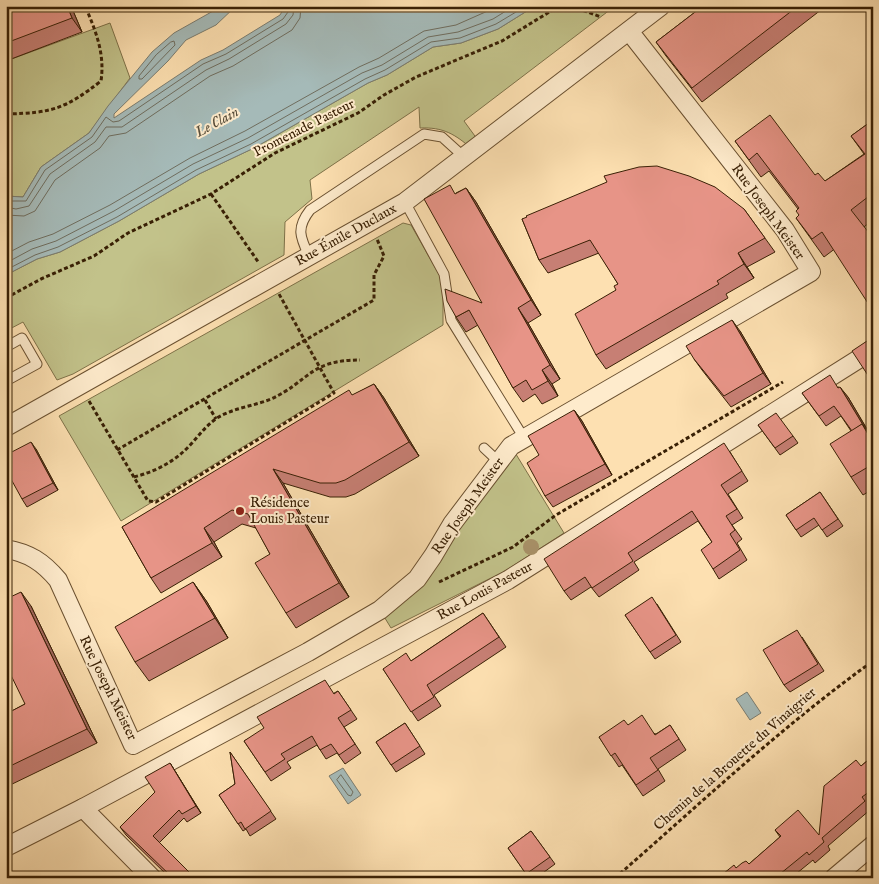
<svg xmlns="http://www.w3.org/2000/svg" width="879" height="884" viewBox="0 0 879 884" font-family="'IM FELL English',serif">
	<rect width="100%" height="100%" fill="#fde0b1"/>
	<filter id="stains"><feTurbulence type="fractalNoise" baseFrequency=".004" numOctaves="4"/><feColorMatrix values="0 0 0 0 .2 0 0 0 0 .09 0 0 0 0 .02 0 0 0 .5 -.17"/></filter>
	<radialGradient id="worn" r=".72"><stop offset=".6" stop-color="#630" stop-opacity="0"/><stop offset="1" stop-color="#630" stop-opacity=".3"/></radialGradient>
	<g fill="#c2c28a" stroke="#7e7148">
		<path d="M535 6H615L464 121 480 143 472 149C455 134 443 127 420 128L419 107 310 180 312 199 285 222 284 255 73 374 57 380 23 322 6 331V275L37 259 60 252 119 221 199 174 254 148 368 83 387 75 433 47 461 43 498 29Z"/>
		<path d="M110 23 130 78 89 133 41 167 23 197 6 196V61Z"/>
		<path d="M403 223 411 225 440 276 443 285V325L121 521 59 416Z"/>
		<path d="M511 446 564 533 505 571 391 628 380 610 407 588Z"/>
	</g>
	<g fill="#a5bab8" stroke="#7a7c70">
		<path d="M222 6H236L216 25 186 40 168 61 114 114V118L201 60 223 50 280 15 283 10 280 6H535L498 29 461 43 433 47 387 75 368 83 254 148 199 174 119 221 60 252 37 259 6 275V196L23 197 41 167 89 133 108 106 152 52 174 33Z"/>
		<path d="M747 692 761 713 750 720 736 699Z"/>
		<path d="M343 768 361 795 348 804 329 776Z"/>
	</g>
	<g fill="none" stroke-linecap="round" stroke-linejoin="round">
		<g stroke="#6f6d5e" stroke-width="1">
			<path d="M171 42 174 41 175 45 142 79H139V76L156 55Z"/>
			<path d="M6 201H26L45 170 92 137 106 117 113 122 119 121 203 64 226 54 283 19 288 12 287 6"/>
			<path d="M6 207 16 209 29 206 50 174 95 142 106 127H122L206 70 229 59 286 24 293 15 294 6"/>
			<path d="M6 215 24 216 35 211 55 180 100 148 109 136 126 133 210 76 233 66 292 30 300 18 301 6"/>
			<path d="M6 254 29 242 53 234 110 205 190 158 245 131 359 67 379 58 424 31 456 25 499 6"/>
			<path d="M6 263 32 249 56 241 114 211 193 164 248 138 362 73 382 65 428 37 458 32 493 19 514 6"/>
			<path d="M6 270 35 255 58 247 117 217 196 170 251 144 365 79 385 70 431 42 460 38 496 24 526 6"/>
			<path d="M341 775 353 792 351 796 348 795 337 780Z"/>
		</g>
		<defs>
			<g id="service">
				<path d="M405 202 444 274 451 320 524 438"/>
				<path d="M309 256C300 237 296 228 310 210L424 134 442 137 463 156"/>
				<path d="M6 347 22 338 37 364 6 381"/>
				<path d="M484 448 499 462"/>
			</g>
			<g id="minor">
				<path d="M6 427 405 202 661 6"/>
				<path d="M6 549C29 553 43 562 58 580L133 745 308 652 380 610 417 579 433 556 452 524 511 446 811 272 785 230 629 31"/>
				<path d="M83 808 152 878"/>
				<path d="M6 847 83 808 508 580 873 350"/>
				<path d="M834 878 873 845"/>
			</g>
		</defs>
		<use href="#service" stroke="#6a5030" stroke-width="11"/>
		<use href="#minor" stroke="#6a5030" stroke-width="20"/>
		<g stroke="#392005" stroke-width="3" stroke-dasharray="4 2.5" stroke-linecap="butt">
			<path d="M571 6 601 17"/>
			<path d="M6 114C52 113 65 109 101 81 105 54 96 31 85 6"/>
			<path d="M211 194 259 263"/>
			<path d="M6 298 41 279 94 256 128 233 211 194 275 153 358 113 384 95 416 77 502 41 559 6"/>
			<path d="M205 400 216 419"/>
			<path d="M89 401 148 501 156 502 334 393 279 294"/>
			<path d="M117 450 374 300V275L384 256 377 239"/>
			<path d="M134 477C157 471 176 461 192 443 200 434 207 425 217 418 233 408 254 406 271 399 310 381 309 360 360 360"/>
			<path d="M439 582 513 547 556 515 783 382"/>
			<path d="M615 878C700 804 781 727 873 661"/>
		</g>
		<use href="#service" stroke="#feebcc" stroke-width="9"/>
		<use href="#minor" stroke="#feebcc" stroke-width="18"/>
	</g>
	<circle fill="#a89168" cx="531" cy="547" r="8"/>
	<g fill="#c77f74" stroke="#392005">
		<path d="M6 6H71L82 32 6 61Z"/>
		<path d="M703 6H826L702 102 666 56 656 42Z"/>
		<path d="M873 120V220L824 257 796 218 799 215 798 209 769 171 761 177 735 141 815 175 825 181 864 154 851 136Z"/>
		<path d="M466 188 476 202 541 315 528 323 560 379 552 384 558 396 542 404 535 394 523 402 513 388 478 325 466 332 456 317 482 303 456 193Z"/>
		<path d="M744 209 775 252 747 267 754 278 726 294 728 298 606 369 596 355 618 284 599 253 548 273 539 260 522 219Z"/>
		<path d="M740 331 771 384 731 407 702 370 694 359Z"/>
		<path d="M374 384 384 398 419 456 355 494 346 497H330L283 483 349 597 296 628 286 613 270 554 256 528 242 524 214 542 222 557 161 593 151 578 122 527 353 395Z"/>
		<path d="M839 387 848 397 873 439V489L863 495 851 477V431L841 416 826 426 802 393Z"/>
		<path d="M574 410 582 421 612 475 553 507 545 496 539 455Z"/>
		<path d="M758 425 793 436 798 443 780 455Z"/>
		<path d="M36 449 58 490 27 507 22 499Z"/>
		<path d="M730 452 748 481 728 494 743 518 732 525 742 539 737 543 747 560 719 579 713 569 712 542 698 521 634 562 639 570 599 597 591 587 571 600 564 591Z"/>
		<path d="M820 492 843 526 827 537 819 525 801 537 786 515Z"/>
		<path d="M193 582 207 602 228 638 149 681 135 662Z"/>
		<path d="M657 604 681 642 655 659 625 615Z"/>
		<path d="M31 606 97 743 6 787V714L25 704Z"/>
		<path d="M483 613 506 647 434 695 441 706 418 721 383 669 411 661Z"/>
		<path d="M802 637 824 671 790 692 784 685Z"/>
		<path d="M338 691 357 719 344 727 361 753 345 764 337 753 326 759 317 745 287 762 291 768 271 781 244 741Z"/>
		<path d="M405 723 425 754 396 772 376 742Z"/>
		<path d="M628 725 656 734 670 725 686 750 658 769 665 781 643 796 622 765 619 767 599 737Z"/>
		<path d="M230 752 276 819 250 836 246 829 243 831 219 795 235 784Z"/>
		<path d="M873 756V801L868 805 871 809 828 846 830 850 815 863 813 860 791 878H718L736 868 749 864 780 837 775 830 819 835 861 766Z"/>
		<path d="M170 763 201 813 187 822 184 818 159 843 195 878H170L126 835 120 827 155 792Z"/>
		<path d="M531 831 555 864 536 878H529L508 848Z"/>
	</g>
	<g fill="#a2685e" stroke="#392005">
		<path d="M67 6H71L82 32 72 18Z"/>
		<path d="M466 188 476 202 541 315 531 300Z"/>
		<path d="M738 253 747 267 754 278 744 264Z"/>
		<path d="M518 308 528 323 560 379 550 365Z"/>
		<path d="M732 320 740 331 771 384 763 373Z"/>
		<path d="M542 370 552 384 558 396 548 381Z"/>
		<path d="M374 384 384 398 419 456 409 442Z"/>
		<path d="M840 387 848 397 873 440 866 430Z"/>
		<path d="M574 410 582 421 612 475 605 464Z"/>
		<path d="M31 442 36 449 58 490 53 483Z"/>
		<path d="M273 469 283 483 349 597 339 583Z"/>
		<path d="M204 528 214 542 222 557 212 543Z"/>
		<path d="M193 582 207 602 228 638 215 618Z"/>
		<path d="M21 592 31 606 97 743 87 729Z"/>
		<path d="M170 763 175 771 201 813 196 806Z"/>
	</g>
	<g fill="#e79487" stroke="#392005">
		<path d="M6 6H67L72 18 6 43Z"/>
		<path d="M703 6H798L692 88 656 42Z"/>
		<path d="M770 115 815 175 818 173 825 181 865 154 851 136 873 120V193L851 210 873 238V311L822 232 812 239 796 218 799 215 796 211 799 208 757 153 749 160 735 141Z"/>
		<path d="M657 166 689 176 715 187 744 209 765 238 738 253 744 264 717 281 719 284 596 355 575 314 616 290 614 286 618 284 590 240 539 260 522 219 527 217 526 216 607 182 604 176 639 167Z"/>
		<path d="M450 185 455 194 466 188 531 300 518 308 550 365 542 370 548 381 532 390 526 380 513 388 469 310 456 317 447 301 445 289 482 303 424 199Z"/>
		<path d="M732 320 763 373 724 396 694 359 686 346Z"/>
		<path d="M873 337V383L852 351Z"/>
		<path d="M830 375 838 388 840 387 866 430 862 424 852 431 834 406 819 416 802 393Z"/>
		<path d="M374 384 409 442 345 480 336 483H320L273 469 339 583 286 613 255 563 270 554 248 514 232 510 204 528 212 543 151 578 122 527 349 390 352 395Z"/>
		<path d="M574 410 605 464 545 496 527 463 539 455 528 436Z"/>
		<path d="M776 413 793 436 775 448 758 425Z"/>
		<path d="M862 424 872 441H873V475L868 467 851 477 830 444Z"/>
		<path d="M31 442 53 483 22 499 6 470V455Z"/>
		<path d="M724 443 742 471 721 485 737 509 726 516 735 530 730 534 740 550 713 569 701 550 712 542 692 511 628 553 633 561 592 588 585 577 564 591 544 559Z"/>
		<path d="M820 492 838 519 822 530 814 518 796 530 786 515Z"/>
		<path d="M193 582 215 618 135 662 115 627Z"/>
		<path d="M21 592 87 729 6 768V714L25 704 6 665V599Z"/>
		<path d="M652 597 676 635 650 652 625 615Z"/>
		<path d="M483 613 499 637 427 685 434 697 411 712 383 669 406 653 411 661Z"/>
		<path d="M797 630 818 664 784 685 763 650Z"/>
		<path d="M325 680 334 694 338 691 351 710 338 718 355 744 339 755 331 744 320 750 312 736 281 754 285 759 265 772 244 741 264 728 257 717Z"/>
		<path d="M642 715 655 735 670 725 679 739 650 758 658 770 636 785 615 753 611 756 599 737 624 720 628 725Z"/>
		<path d="M405 723 420 746 391 765 376 742Z"/>
		<path d="M230 752 271 811 245 829 241 822 238 824 219 795 235 784Z"/>
		<path d="M873 756V789L862 797 865 801 822 838 824 842 809 855 807 852 775 878H718L734 865 736 868 742 863 746 861 749 864 781 836 775 830 798 810 819 835 824 786 856 760 861 766Z"/>
		<path d="M170 763 196 806 182 814 179 810 153 836 195 878H173L120 827 155 792 145 777Z"/>
		<path d="M531 831 550 857 526 874 508 848Z"/>
	</g>
	<circle fill="#8f2418" stroke="#feebcc" stroke-width="2" cx="240" cy="511" r="5"/>
	<g text-anchor="middle" dominant-baseline="central" stroke-width="4" stroke-linejoin="round" paint-order="stroke">
		<g font-size="14" fill="#392005" stroke="#feebcc">
			<text transform="translate(304 128) rotate(-27)">Promenade Pasteur</text>
			<text transform="translate(768 212) rotate(54)">Rue Joseph Meister</text>
			<text transform="translate(346 235) rotate(-29)">Rue Émile Duclaux</text>
			<text transform="translate(468 506) rotate(-55)">Rue Joseph Meister</text>
			<text transform="translate(485 591) rotate(-29)">Rue Louis Pasteur</text>
			<text transform="translate(108 688) rotate(64)">Rue Joseph Meister</text>
			<text transform="translate(735 759) rotate(-41)">Chemin de la Brouette du Vinaigrier</text>
		</g>
		<g font-size="14" fill="#392005" stroke="#feebcc" text-anchor="start">
			<text x="250" y="503">Résidence<tspan x="250" dy="16">Louis Pasteur</tspan></text>
		</g>
		<g font-size="15" font-style="italic" fill="#594e3b" stroke="#feebcc">
			<text transform="translate(217 122) rotate(-29)">Le Clain</text>
		</g>
	</g>
	<rect width="879" height="884" fill="none" stroke="#fde0b1" stroke-width="25"/>
	<rect x="8" y="8" width="864" height="869" fill="none" stroke="#392005" stroke-width="2.5"/>
	<rect x="12" y="12" width="854" height="859" fill="none" stroke="#392005"/>
	<rect width="100%" height="100%" filter="url(#stains)"/>
	<rect width="100%" height="100%" fill="url(#worn)"/>
</svg>
